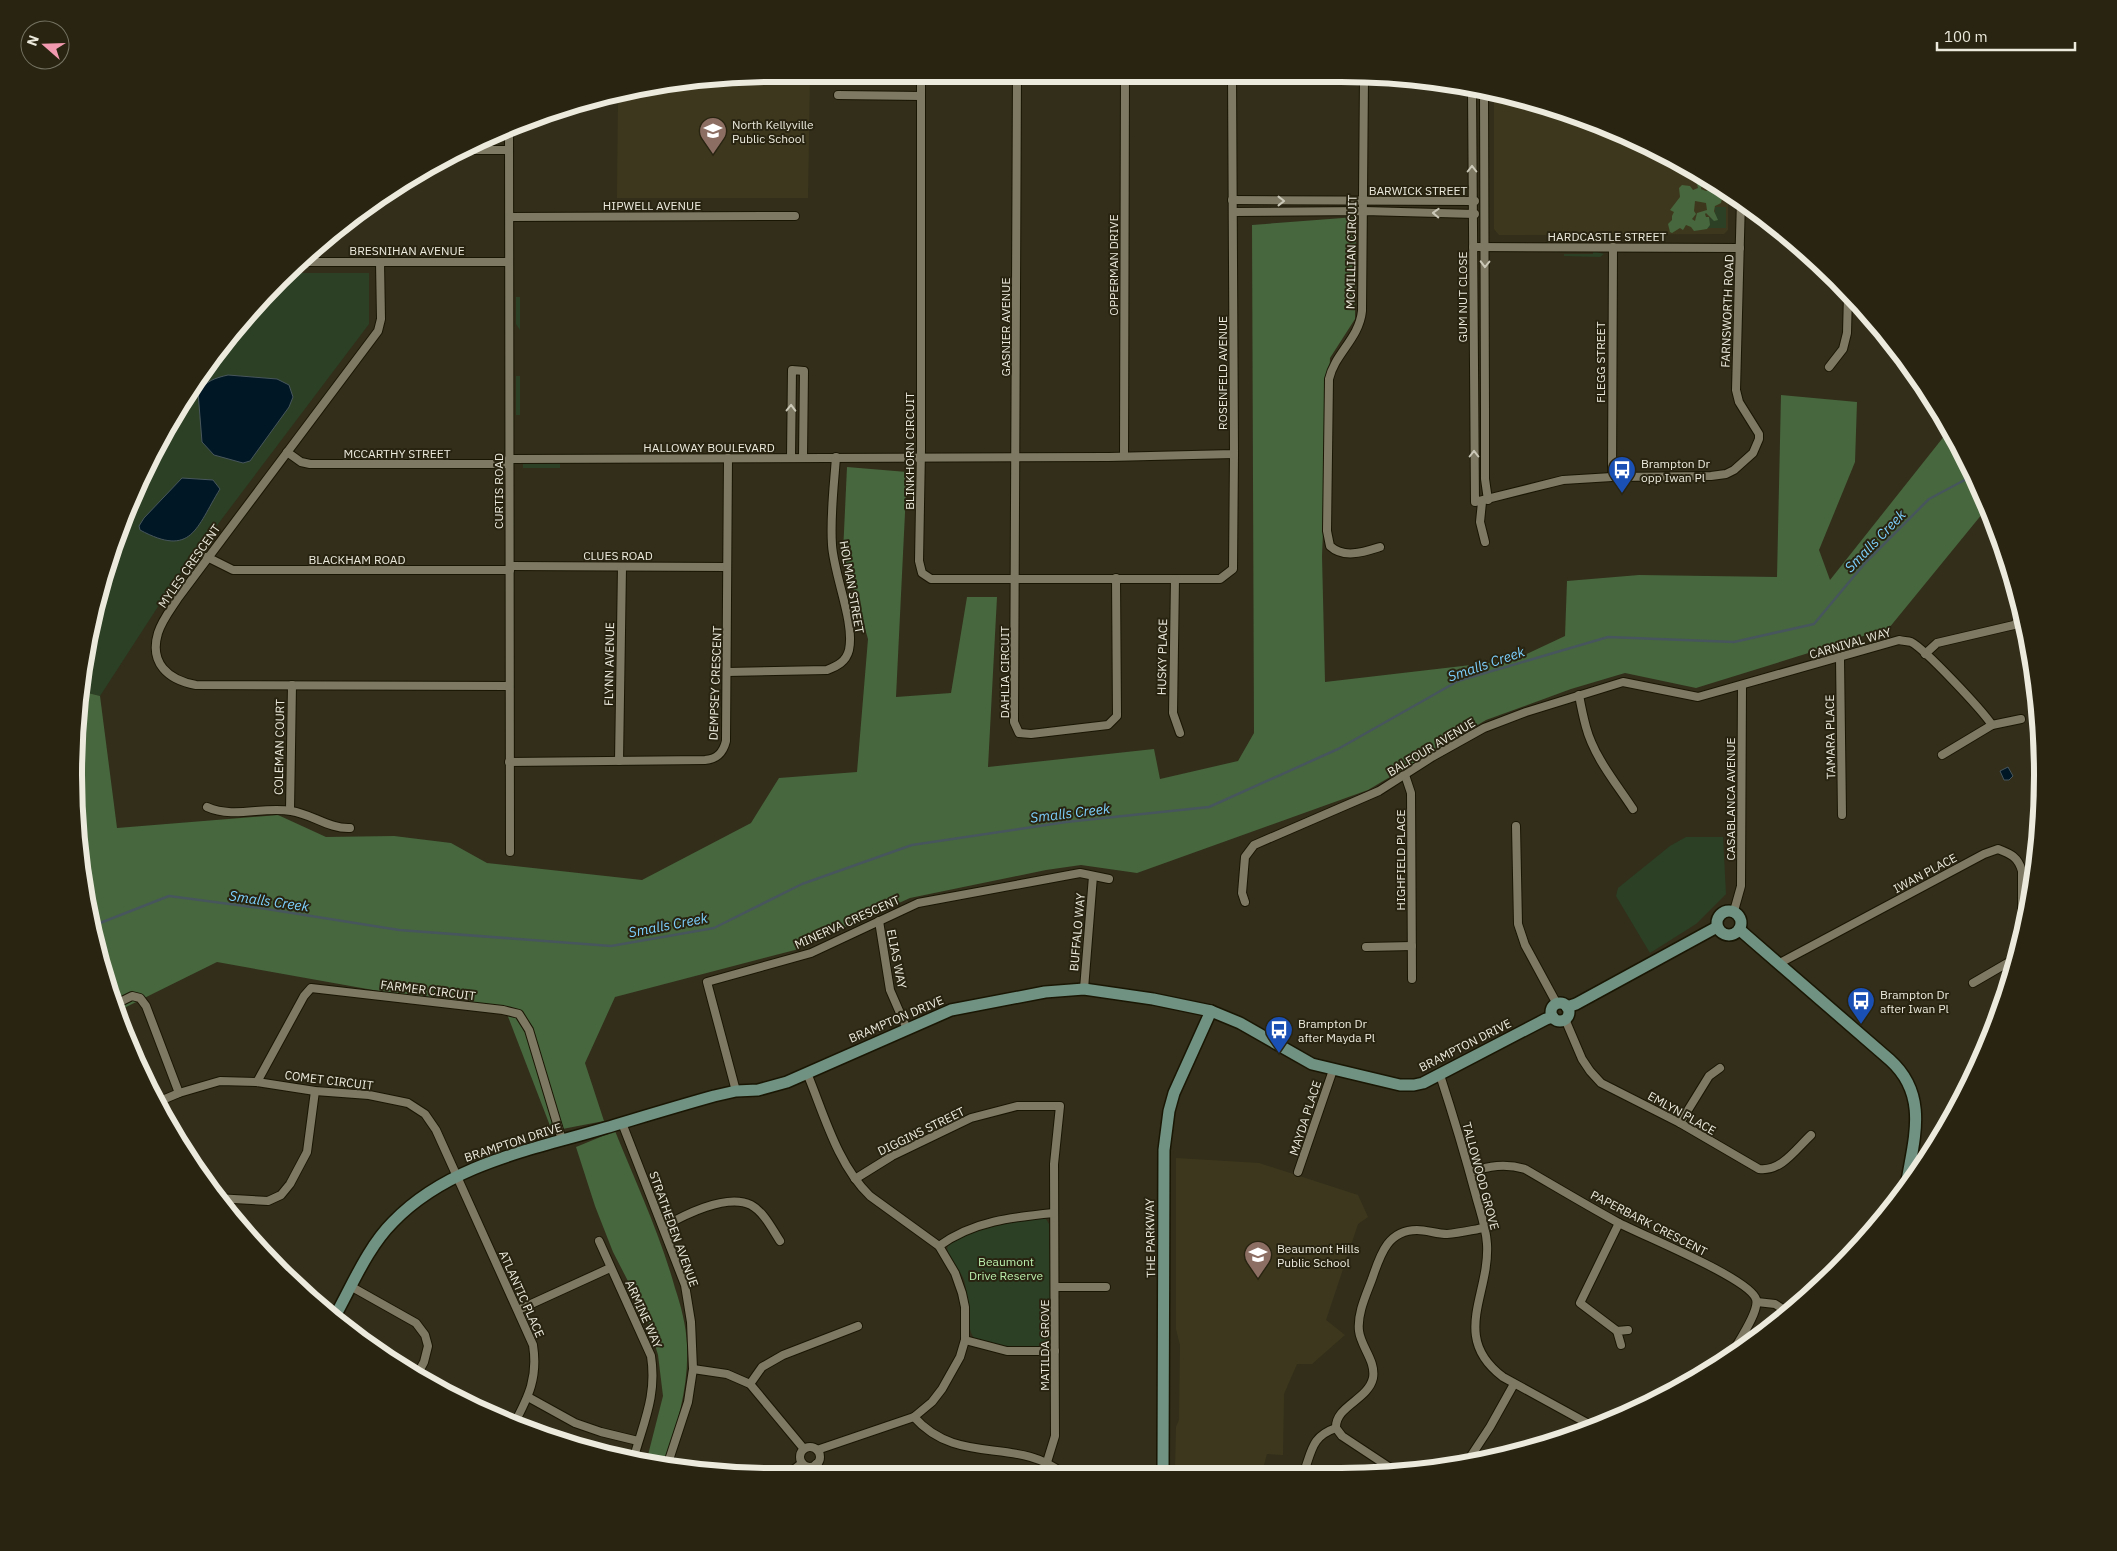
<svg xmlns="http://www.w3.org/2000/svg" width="2117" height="1551" viewBox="0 0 2117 1551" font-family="'IBM Plex Sans',sans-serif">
	<rect width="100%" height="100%" fill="#322e1a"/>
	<g fill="#3d381d">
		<path d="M775 74H810L808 198H617L618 95Z"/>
		<path d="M1494 94 1523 98 1610 127 1728 190V230L1724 234 1499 235 1494 229Z"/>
		<path d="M1176 1158 1259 1163 1358 1195 1368 1217 1358 1224 1326 1320 1345 1335 1312 1364H1297L1284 1394 1283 1455 1267 1454 1262 1472 1175 1473 1176 1427 1179 1420 1180 1345 1176 1329Z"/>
	</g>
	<g fill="#2b4025">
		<path d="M1715 207H1726V228H1707V220L1715 215Z"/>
		<path d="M1593 251 1604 254 1600 257 1564 256V254H1593Z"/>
		<path d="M293 273H369V324L172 585 100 696 80 691V684L111 550 146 465 248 313Z"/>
		<path d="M516 297H520V330L516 324Z"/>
		<rect x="516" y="376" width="4" height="39"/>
		<rect x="523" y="463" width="37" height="5"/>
		<path d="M1686 837H1723L1726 894 1696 924 1650 953 1616 896 1618 888 1670 846Z"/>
		<path d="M1039 1218 1046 1219 1049 1224 1051 1346 1048 1349 1005 1347 974 1338C966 1329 969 1296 964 1280 960 1269 944 1257 948 1245 972 1224 1009 1222 1039 1218Z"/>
	</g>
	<g fill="#47673e" fill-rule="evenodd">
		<path d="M1702 183 1701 189 1706 191 1711 189 1712 191 1721 192 1723 194 1721 203 1715 206 1714 211 1718 220 1714 221 1706 213 1705 214 1706 217H1709L1710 225 1707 229 1694 231 1691 227 1686 225 1683 230 1680 228 1672 233 1670 232 1668 224 1672 220V216L1674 212 1670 210 1680 197 1679 188 1682 185 1690 186 1693 190 1698 188 1697 184ZM1695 201 1706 203 1707 210 1697 213 1695 221 1692 219 1696 214 1694 211Z"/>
		<path d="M1356 217 1355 319 1330 358 1322 556 1325 682 1514 660 1565 636 1567 581 1639 575 1777 577 1781 395 1857 402 1855 462 1819 550 1830 580 1949 430 1971 465 1987 508 1889 628 1696 688 1625 673 1571 689 1486 720 1368 790 1137 873 1081 865 1046 870 910 898 795 950 615 997 585 1063 604 1121 552 1131 507 1014 217 962 118 1011 80 867V691L100 696 117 828 278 815 326 837 394 836 451 843 487 863 642 880 751 823 779 778 857 772 868 639 843 553 847 467 907 472 896 697 951 693 967 597H997L988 767 1154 749 1160 779 1238 761 1254 733 1252 225Z"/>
		<path d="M615 1131C636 1183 660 1234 675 1288 681 1306 686 1325 687 1344 689 1385 678 1424 664 1463L647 1459 663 1396 658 1355 647 1318 613 1252 595 1206 576 1147Z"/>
	</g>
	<g fill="#001725" stroke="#47565c">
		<path d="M228 375 277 379 289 385 293 397 289 407 250 461 243 463 214 455 202 442 198 392C206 381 215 378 228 375Z"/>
		<path d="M182 478 213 480 220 489C196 528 192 558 140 530L139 526 144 518Z"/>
		<path d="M2008 767 2013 776 2009 780H2004L2000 771Z"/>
	</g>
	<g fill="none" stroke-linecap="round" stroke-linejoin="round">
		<path stroke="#47565c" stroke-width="2.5" d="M95 925 169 896 267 909 399 930 611 946 714 928 802 884 912 845 1066 822 1209 807 1338 749 1458 681 1608 637 1734 642 1814 624 1865 563 1929 499 1974 475"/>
		<defs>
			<g id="street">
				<path d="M921 74V449L919 561 922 573 931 579H1220L1233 569 1234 454"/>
				<path d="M1017 74 1014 722 1019 733 1031 734 1108 725 1117 716 1116 578"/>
				<path d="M1364 77 1362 311C1359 339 1335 353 1329 379L1327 531 1330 546C1344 559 1364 552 1380 547"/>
				<path d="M1472 91 1475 502 1563 480 1612 477 1711 476 1726 474 1734 470 1753 453 1759 439V434L1739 402 1736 390 1741 199"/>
				<path d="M1484 93 1485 409V479L1488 500"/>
				<path d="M838 95 921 96"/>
				<path d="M509 129 510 852"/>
				<path d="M458 150H509"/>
				<path d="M1232 200 1475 201"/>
				<path d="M1233 212 1364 211 1475 214"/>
				<path d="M510 217 795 216"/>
				<path d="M1473 247 1740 248"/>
				<path d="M306 262H509"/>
				<path d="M380 262 381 319 378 331 178 598C171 609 162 620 158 633 149 663 168 680 196 685L509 686"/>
				<path d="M1829 367 1843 349 1847 333 1848 294"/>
				<path d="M287 452 301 462 310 464H509"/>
				<path d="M1124 456 1125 74"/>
				<path d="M791 457 792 370 804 371 803 457"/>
				<path d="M509 459 1109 457 1234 454 1232 74"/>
				<path d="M1612 477 1613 247"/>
				<path d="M1482 502 1480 522 1485 542"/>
				<path d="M207 557 233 570H510"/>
				<path d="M510 566 727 567"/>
				<path d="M1175 579 1173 713 1180 733"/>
				<path d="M1925 654 1937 643 2014 625 2019 620 2022 612"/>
				<path d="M1840 658 1842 815"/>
				<path d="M727 672 827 670C837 666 846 662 849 650 855 622 834 576 832 545 830 516 834 486 836 457"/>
				<path d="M1579 695C1581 706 1583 716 1586 727 1594 757 1616 783 1633 809"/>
				<path d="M1942 755 1992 725 2021 719"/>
				<path d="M619 761 622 567"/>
				<path d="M509 762 705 760C717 759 723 753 726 741L728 458"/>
				<path d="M1405 775 1411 793 1412 979"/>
				<path d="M207 807C234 819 263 806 291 811 312 814 329 829 350 828"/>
				<path d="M290 810 292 685"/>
				<path d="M1516 826 1518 924 1525 945 1557 1004"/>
				<path d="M1245 902 1242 893 1245 857 1254 845 1379 791 1432 757 1484 728 1526 712 1623 682 1698 697 1899 640C1903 641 1908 641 1911 642 1925 649 1982 710 1992 725"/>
				<path d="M1734 911 1741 886 1742 685"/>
				<path d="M879 921 890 990 907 1029"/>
				<path d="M1366 947 1412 946"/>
				<path d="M1778 964 1984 854 1998 849C2011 854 2018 857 2022 871V934"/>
				<path d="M1973 983 2016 958"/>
				<path d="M1084 989 1093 876"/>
				<path d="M116 1004 132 996 140 998 146 1006 179 1093"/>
				<path d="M1565 1019 1582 1059 1590 1071 1601 1083 1680 1123 1759 1169C1781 1172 1796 1149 1811 1135"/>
				<path d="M807 1073C824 1114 837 1164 870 1196L939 1246 955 1273 962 1293 965 1307V1340L960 1357 942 1389 932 1402 914 1417 817 1450"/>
				<path d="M1440 1075C1453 1115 1465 1155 1476 1196 1480 1211 1486 1227 1487 1244 1490 1295 1450 1337 1503 1377L1596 1428"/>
				<path d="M257 1082 304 996 311 988 503 1010 519 1014 529 1030 562 1140"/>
				<path d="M736 1091 707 982 811 953 918 903 1080 873 1109 879"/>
				<path d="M160 1101 179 1093 220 1081 257 1082 315 1091 369 1095 408 1103 425 1114 436 1130 533 1345C538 1377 529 1396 514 1424"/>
				<path d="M622 1123 685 1285 691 1322 693 1369 688 1402 668 1463"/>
				<path d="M1680 1123 1709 1076 1720 1068"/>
				<path d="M1298 1172 1333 1070"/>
				<path d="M1470 1172C1489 1166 1505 1163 1525 1169 1556 1187 1586 1205 1617 1222 1641 1235 1749 1278 1756 1299 1760 1311 1738 1342 1732 1353"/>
				<path d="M855 1179 892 1156 971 1118 1017 1106H1060L1054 1164 1055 1436 1047 1462"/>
				<path d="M216 1198 268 1201 281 1195 290 1184 307 1152 315 1091"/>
				<path d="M663 1227C684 1215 727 1193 751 1205 764 1212 772 1229 780 1241"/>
				<path d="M599 1241 651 1356C657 1395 644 1421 634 1457"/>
				<path d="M939 1246C973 1221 1013 1217 1054 1213"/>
				<path d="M352 1287 416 1323 425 1335 428 1346 424 1362 416 1377"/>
				<path d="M1056 1287H1106"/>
				<path d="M1757 1302 1775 1304 1789 1313"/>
				<path d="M518 1310 610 1268"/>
				<path d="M1617 1331 1580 1303 1619 1223"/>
				<path d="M965 1340 1007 1351H1055"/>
				<path d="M1621 1345 1617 1331 1628 1330"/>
				<path d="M693 1369 727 1374 750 1384 804 1449"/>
				<path d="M750 1384 762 1367 783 1355 858 1326"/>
				<path d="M528 1397 575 1423 601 1432 638 1441"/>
				<path d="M914 1417C958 1467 1019 1436 1063 1474"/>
				<circle cx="810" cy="1457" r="10"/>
				<path d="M1467 1462 1490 1427 1514 1384"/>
				<path d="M816 1464 824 1475"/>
				<path d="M1395 1471 1342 1436 1336 1428C1335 1406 1368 1400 1373 1378 1376 1361 1361 1347 1359 1331 1357 1314 1366 1295 1372 1279 1380 1256 1387 1230 1417 1230 1427 1230 1437 1234 1447 1234 1459 1233 1472 1230 1484 1228"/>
				<path d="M1304 1472C1312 1450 1312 1436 1336 1428"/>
				<path d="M787 1475 802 1463"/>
			</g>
			<g id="secondary">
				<circle cx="1729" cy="923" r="12"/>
				<path d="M1740 930 1890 1060C1930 1096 1913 1141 1906 1187"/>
				<circle cx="1560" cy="1012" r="9"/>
				<path d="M1567 1007 1576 1004 1717 927"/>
				<path d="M334 1318C352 1286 367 1248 393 1222 449 1164 531 1150 605 1128 642 1117 678 1106 714 1096L736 1091 758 1090 787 1082 951 1010 1045 992 1084 989 1153 999 1211 1011 1240 1023 1312 1064 1400 1085H1414L1423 1083 1546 1019 1553 1017"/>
				<path d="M1163 1473 1164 1150 1169 1111 1174 1093 1211 1011"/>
			</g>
		</defs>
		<use href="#street" stroke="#1a1604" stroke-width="10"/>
		<use href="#secondary" stroke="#1a1604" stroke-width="14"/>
		<use href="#street" stroke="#7d7963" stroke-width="8"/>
		<use href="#secondary" stroke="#709282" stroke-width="11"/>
	</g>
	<defs><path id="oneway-chevron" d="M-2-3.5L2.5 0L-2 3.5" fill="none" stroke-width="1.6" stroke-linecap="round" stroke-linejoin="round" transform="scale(1.25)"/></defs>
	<g stroke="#cbc8b8">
		<use href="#oneway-chevron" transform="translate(1472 169) rotate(-90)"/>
		<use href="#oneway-chevron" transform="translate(1281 201)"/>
		<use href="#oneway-chevron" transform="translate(1436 213) rotate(-178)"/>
		<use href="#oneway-chevron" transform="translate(1485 264) rotate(91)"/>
		<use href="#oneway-chevron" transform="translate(791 408) rotate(-89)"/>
		<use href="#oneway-chevron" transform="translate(1474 454) rotate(-90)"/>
	</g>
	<defs>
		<symbol id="school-pin" viewBox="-11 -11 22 30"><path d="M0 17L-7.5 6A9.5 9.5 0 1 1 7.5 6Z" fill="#8d6e63" stroke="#282411"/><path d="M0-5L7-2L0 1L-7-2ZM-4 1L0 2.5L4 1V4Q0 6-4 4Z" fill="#fff"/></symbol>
		<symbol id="bus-pin" viewBox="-11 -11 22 30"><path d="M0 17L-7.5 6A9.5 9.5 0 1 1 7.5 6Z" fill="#1a4fb4" stroke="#282411"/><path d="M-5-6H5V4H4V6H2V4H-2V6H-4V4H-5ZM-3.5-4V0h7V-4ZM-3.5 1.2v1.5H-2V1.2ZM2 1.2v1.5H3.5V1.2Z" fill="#fff"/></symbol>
	</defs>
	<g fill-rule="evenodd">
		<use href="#school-pin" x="697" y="115" width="32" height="43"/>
		<use href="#bus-pin" x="1606" y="454" width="32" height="43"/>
		<use href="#bus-pin" x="1845" y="985" width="32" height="43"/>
		<use href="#bus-pin" x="1263" y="1014" width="32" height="43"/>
		<use href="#school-pin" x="1242" y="1239" width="32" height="43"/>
	</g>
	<g text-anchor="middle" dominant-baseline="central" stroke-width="4" stroke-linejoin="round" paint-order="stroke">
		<g font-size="12" fill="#eceadd" stroke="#282411" text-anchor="start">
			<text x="732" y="124">North Kellyville<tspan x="732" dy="14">Public School</tspan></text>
			<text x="1641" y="463">Brampton Dr<tspan x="1641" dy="14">opp Iwan Pl</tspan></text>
			<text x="1880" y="994">Brampton Dr<tspan x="1880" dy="14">after Iwan Pl</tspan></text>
			<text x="1298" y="1023">Brampton Dr<tspan x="1298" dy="14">after Mayda Pl</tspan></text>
			<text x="1277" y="1248">Beaumont Hills<tspan x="1277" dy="14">Public School</tspan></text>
		</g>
		<g font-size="12" fill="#eceadd" stroke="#282411">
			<text x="1418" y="190">BARWICK STREET</text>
			<text x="652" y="205">HIPWELL AVENUE</text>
			<text x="1607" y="236">HARDCASTLE STREET</text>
			<text x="407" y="250">BRESNIHAN AVENUE</text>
			<text transform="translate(1351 252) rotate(-89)">MCMILLIAN CIRCUIT</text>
			<text transform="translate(1113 265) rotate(-90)">OPPERMAN DRIVE</text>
			<text transform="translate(1462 297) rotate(-90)">GUM NUT CLOSE</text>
			<text transform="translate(1727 311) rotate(-88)">FARNSWORTH ROAD</text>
			<text transform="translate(1005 327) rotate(-90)">GASNIER AVENUE</text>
			<text transform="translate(1600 362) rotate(-90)">FLEGG STREET</text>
			<text transform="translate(1222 373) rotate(-90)">ROSENFELD AVENUE</text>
			<text x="709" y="447">HALLOWAY BOULEVARD</text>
			<text transform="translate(909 451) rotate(-90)">BLINKHORN CIRCUIT</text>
			<text x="397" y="453">MCCARTHY STREET</text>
			<text transform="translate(498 491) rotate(-90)">CURTIS ROAD</text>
			<text x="618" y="555">CLUES ROAD</text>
			<text x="357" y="559">BLACKHAM ROAD</text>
			<text transform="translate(189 566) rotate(-55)">MYLES CRESCENT</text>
			<text transform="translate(852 587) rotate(80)">HOLMAN STREET</text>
			<text transform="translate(1850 643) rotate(-16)">CARNIVAL WAY</text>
			<text transform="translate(1162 657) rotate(-89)">HUSKY PLACE</text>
			<text transform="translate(609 664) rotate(-89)">FLYNN AVENUE</text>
			<text transform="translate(1004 672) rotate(-90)">DAHLIA CIRCUIT</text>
			<text transform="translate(715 683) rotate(-88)">DEMPSEY CRESCENT</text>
			<text transform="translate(1830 737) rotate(-91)">TAMARA PLACE</text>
			<text transform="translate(279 747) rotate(-89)">COLEMAN COURT</text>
			<text transform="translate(1431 747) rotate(-31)">BALFOUR AVENUE</text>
			<text transform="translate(1730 799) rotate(-90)">CASABLANCA AVENUE</text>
			<text transform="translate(1400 860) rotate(-90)">HIGHFIELD PLACE</text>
			<text transform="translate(1925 873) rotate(-28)">IWAN PLACE</text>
			<text transform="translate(847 922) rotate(-24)">MINERVA CRESCENT</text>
			<text transform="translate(1077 932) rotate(-85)">BUFFALO WAY</text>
			<text transform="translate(897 959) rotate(79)">ELIAS WAY</text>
			<text transform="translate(428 990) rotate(7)">FARMER CIRCUIT</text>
			<text transform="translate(896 1019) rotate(-23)">BRAMPTON DRIVE</text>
			<text transform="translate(1465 1045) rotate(-27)">BRAMPTON DRIVE</text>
			<text transform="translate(329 1080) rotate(7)">COMET CIRCUIT</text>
			<text transform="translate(1682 1113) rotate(29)">EMLYN PLACE</text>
			<text transform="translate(1305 1118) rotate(-72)">MAYDA PLACE</text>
			<text transform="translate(921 1131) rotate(-26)">DIGGINS STREET</text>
			<text transform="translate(513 1142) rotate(-18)">BRAMPTON DRIVE</text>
			<text transform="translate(1481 1176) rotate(75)">TALLOWOOD GROVE</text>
			<text transform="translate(1649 1223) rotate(27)">PAPERBARK CRESCENT</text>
			<text transform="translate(674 1229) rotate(70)">STRATHEDEN AVENUE</text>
			<text transform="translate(1150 1238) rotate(-91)">THE PARKWAY</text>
			<text transform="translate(522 1294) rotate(66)">ATLANTIC PLACE</text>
			<text transform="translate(644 1314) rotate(66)">ARMINE WAY</text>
			<text transform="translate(1044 1345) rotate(-90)">MATILDA GROVE</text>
		</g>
		<g font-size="12" fill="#bbefad" stroke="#282411">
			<text x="1006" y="1261">Beaumont<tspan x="1006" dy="14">Drive Reserve</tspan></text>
		</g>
		<g font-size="14" font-style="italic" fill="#7dd0fe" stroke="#282411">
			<text transform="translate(1875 541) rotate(-46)">Smalls Creek</text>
			<text transform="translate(1486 664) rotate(-19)">Smalls Creek</text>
			<text transform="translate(1070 813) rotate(-7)">Smalls Creek</text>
			<text transform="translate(269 901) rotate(8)">Smalls Creek</text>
			<text transform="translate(668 925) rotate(-11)">Smalls Creek</text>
		</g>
	</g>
	<path d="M0 0H2117V1551H0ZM775 82H1341A693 693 0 0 1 2034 775V775A693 693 0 0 1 1341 1468H775A693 693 0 0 1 82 775V775A693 693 0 0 1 775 82Z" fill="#282411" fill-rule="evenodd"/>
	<path fill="none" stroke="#eceadd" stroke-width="6" d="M775 82H1341A693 693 0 0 1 2034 775V775A693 693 0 0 1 1341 1468H775A693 693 0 0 1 82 775V775A693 693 0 0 1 775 82Z"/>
	<g transform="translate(45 45) rotate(290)"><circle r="24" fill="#282411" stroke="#767363"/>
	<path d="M0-4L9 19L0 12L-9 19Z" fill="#f29aaf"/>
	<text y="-8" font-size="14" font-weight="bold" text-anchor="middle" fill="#eceadd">N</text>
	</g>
	<path d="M1937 42v8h138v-8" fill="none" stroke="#eceadd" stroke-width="2.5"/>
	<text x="1944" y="42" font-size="15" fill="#eceadd" stroke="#282411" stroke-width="4" paint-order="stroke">100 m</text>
</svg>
